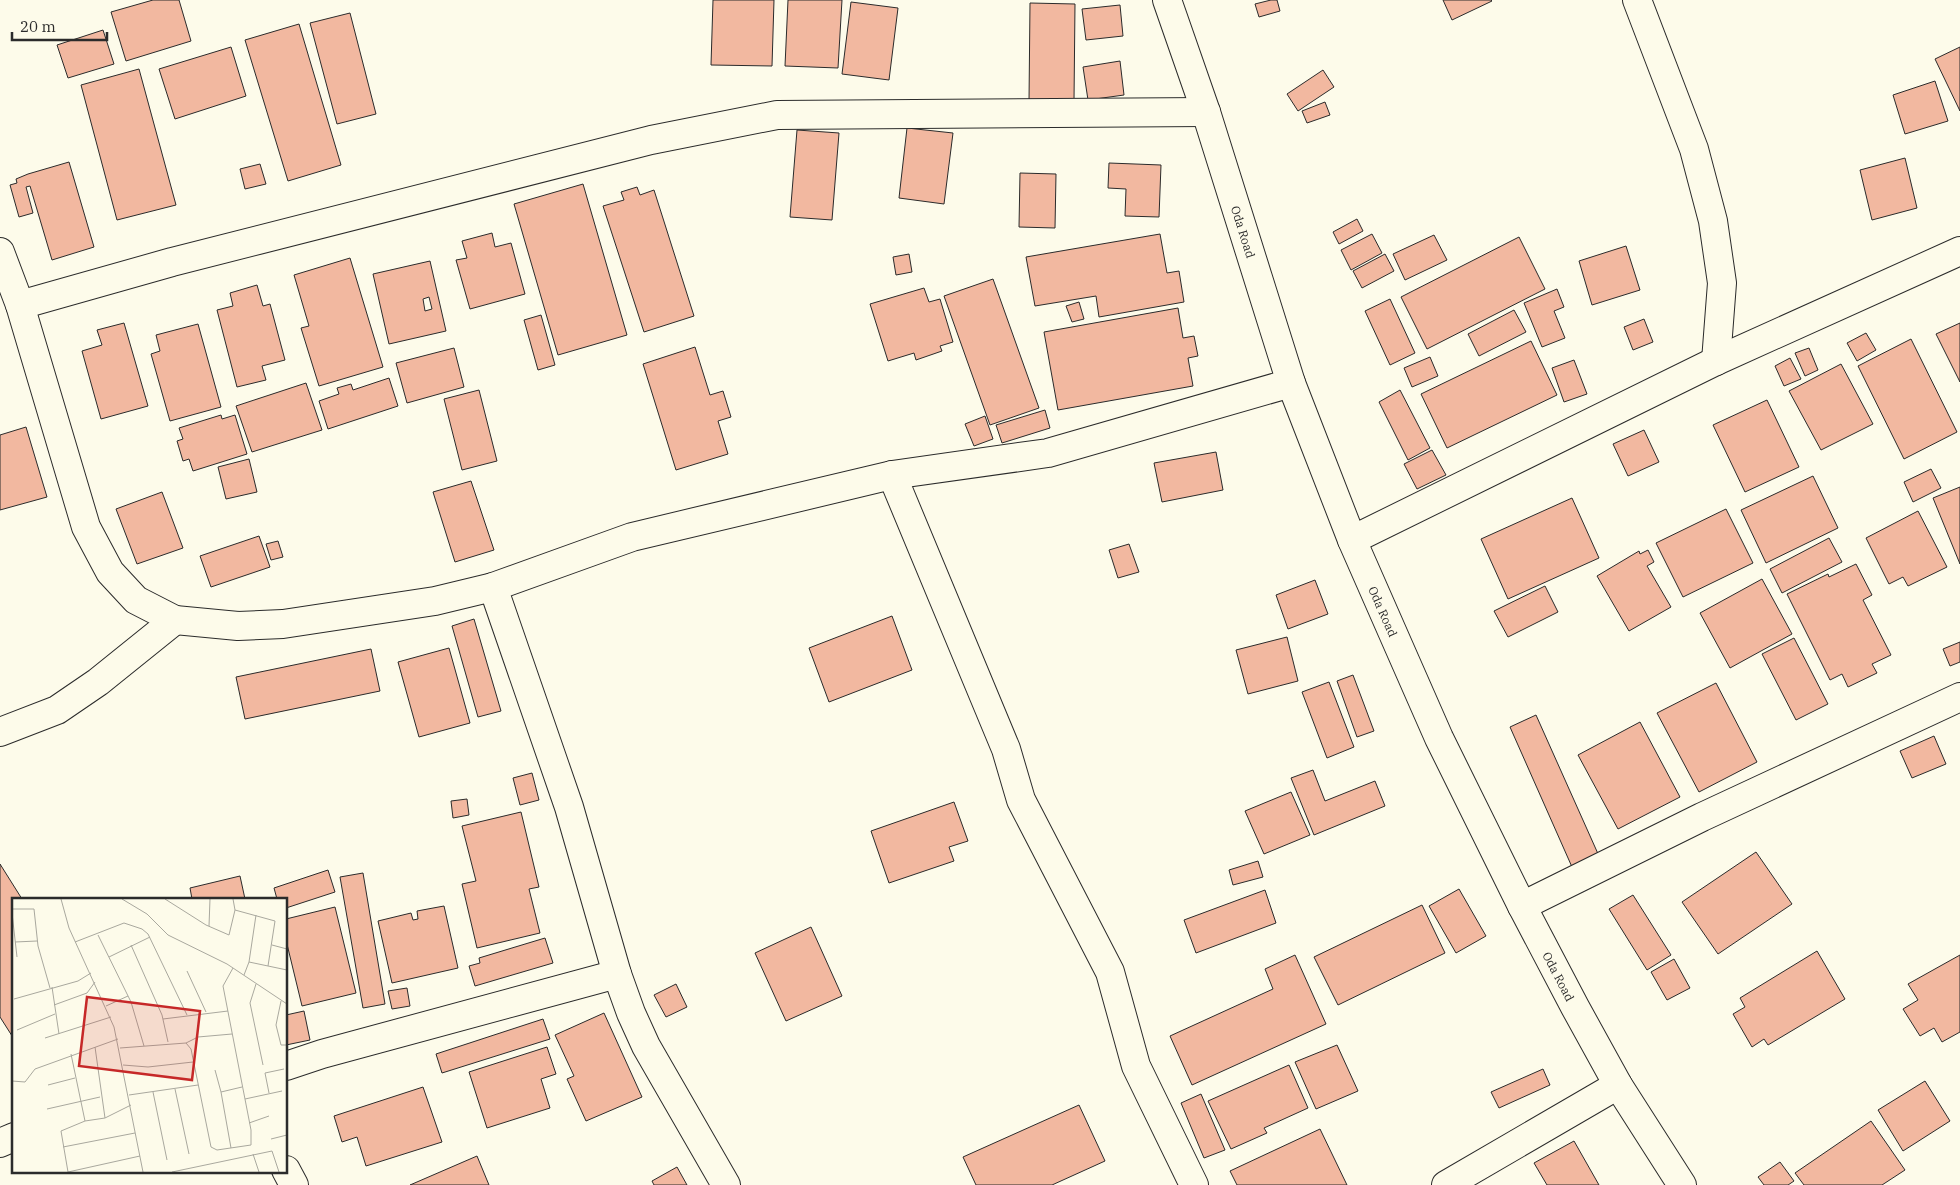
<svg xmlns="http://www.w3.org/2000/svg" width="1960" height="1185" viewBox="0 0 1960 1185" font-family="'IBM Plex Serif',serif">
	<rect width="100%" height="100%" fill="#fdfbea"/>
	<g fill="#f2b8a0" stroke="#2b2b2b" fill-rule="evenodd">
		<path d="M153 0H179L191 41 126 61 111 12Z"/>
		<path d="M713 0H774L772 66 711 65Z"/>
		<path d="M788 0H842L838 68 785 66Z"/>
		<path d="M1271 0H1277L1280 11 1259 17 1255 4Z"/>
		<path d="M1443 0H1491L1492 1 1452 20Z"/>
		<path d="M851 2 898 8 889 80 842 74Z"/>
		<path d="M1030 3 1075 4 1074 101H1029Z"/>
		<path d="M1120 5 1123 36 1086 40 1082 9Z"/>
		<path d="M350 13 376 114 337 124 310 23Z"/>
		<path d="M299 24 341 165 288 181 245 40Z"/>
		<path d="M103 30 114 64 68 78 57 45Z"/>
		<path d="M231 47 246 96 175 119 159 69Z"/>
		<path d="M1960 47V111L1935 59Z"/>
		<path d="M1120 61 1124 95 1088 100 1083 67Z"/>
		<path d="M139 69 176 205 117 220 81 85Z"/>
		<path d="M1323 70 1334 87 1298 111 1287 94Z"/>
		<path d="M1935 81 1948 121 1905 134 1893 95Z"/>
		<path d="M1325 102 1330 115 1307 123 1302 111Z"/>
		<path d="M907 128 953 133 944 204 899 198Z"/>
		<path d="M797 130 839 133 832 220 790 217Z"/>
		<path d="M1905 158 1917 208 1872 220 1860 170Z"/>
		<path d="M69 162 94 247 52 260 30 186 26 187 33 213 19 217 10 185 17 183 16 179 28 174Z"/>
		<path d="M1109 163 1161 165 1159 217 1125 216 1126 189 1108 188Z"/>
		<path d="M260 164 266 184 245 189 240 169Z"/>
		<path d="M1020 173 1056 174 1055 228 1019 227Z"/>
		<path d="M583 184 627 335 558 355 514 204Z"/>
		<path d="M637 187 640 195 654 190 694 316 644 332 603 206 624 200 621 192Z"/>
		<path d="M1357 219 1363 231 1339 244 1333 232Z"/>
		<path d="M492 233 495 247 511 243 525 294 470 309 456 260 467 258 462 241Z"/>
		<path d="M1160 234 1167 273 1179 271 1184 302 1099 317 1096 296 1035 306 1026 257Z"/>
		<path d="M1372 234 1382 253 1351 270 1341 250Z"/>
		<path d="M1434 235 1447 260 1405 280 1393 254Z"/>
		<path d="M1519 237 1545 289 1427 349 1401 297Z"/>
		<path d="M1626 246 1640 290 1592 305 1579 261Z"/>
		<path d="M909 254 912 272 896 275 893 257Z"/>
		<path d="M1385 254 1394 271 1362 288 1353 271Z"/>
		<path d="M350 258 383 367 319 386 301 328 309 326 294 275Z"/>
		<path d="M430 261 446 331 389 344 373 274ZM429 297 432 309 425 311 423 299Z"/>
		<path d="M993 279 1039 408 990 425 944 296Z"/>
		<path d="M257 285 263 306 270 304 285 360 262 366 266 380 237 387 217 310 233 306 230 293Z"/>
		<path d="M924 288 929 302 940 299 953 342 940 346 942 351 916 360 914 353 888 361 870 304Z"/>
		<path d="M1557 289 1564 307 1554 311 1565 338 1542 347 1524 303Z"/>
		<path d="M1390 299 1415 353 1390 365 1365 311Z"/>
		<path d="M1079 302 1084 319 1072 322 1066 306Z"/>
		<path d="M1178 308 1183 338 1194 336 1198 356 1188 358 1193 386 1058 410 1044 332Z"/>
		<path d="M1514 310 1526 332 1479 356 1468 334Z"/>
		<path d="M541 315 555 365 538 370 524 320Z"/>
		<path d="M1644 319 1653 342 1633 350 1624 327Z"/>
		<path d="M124 323 148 406 101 419 82 351 102 345 97 330Z"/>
		<path d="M1960 323V382L1936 334Z"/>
		<path d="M198 324 221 407 170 421 151 354 160 351 156 335Z"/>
		<path d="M1866 333 1876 350 1857 361 1847 343Z"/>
		<path d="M1911 339 1957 432 1904 459 1858 366Z"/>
		<path d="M1531 341 1557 395 1447 448 1421 394Z"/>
		<path d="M695 347 710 395 723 391 731 417 718 421 728 454 676 470 643 364Z"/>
		<path d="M454 348 464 387 407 403 396 363Z"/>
		<path d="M1809 348 1818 370 1805 376 1795 353Z"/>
		<path d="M1430 357 1438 376 1412 387 1404 368Z"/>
		<path d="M1790 358 1801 379 1784 386 1775 366Z"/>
		<path d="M1574 360 1587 394 1564 402 1552 368Z"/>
		<path d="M1841 364 1873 424 1821 450 1789 391Z"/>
		<path d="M389 378 398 406 328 429 319 401 339 394 337 388 351 384 353 390Z"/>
		<path d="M306 383 322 430 252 452 236 406Z"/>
		<path d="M479 390 497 461 462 470 444 399Z"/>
		<path d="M1400 390 1430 448 1408 460 1379 402Z"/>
		<path d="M1767 400 1799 467 1745 492 1713 425Z"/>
		<path d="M1045 410 1050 428 1002 443 996 425Z"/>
		<path d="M221 415 222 419 235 415 247 454 193 471 189 459 183 461 177 441 183 439 179 428Z"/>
		<path d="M985 416 993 439 974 446 965 424Z"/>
		<path d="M26 427 47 497 0 510V435Z"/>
		<path d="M1644 430 1659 462 1628 476 1613 444Z"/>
		<path d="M1432 450 1446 475 1417 489 1404 464Z"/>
		<path d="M1216 452 1223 490 1162 502 1154 463Z"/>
		<path d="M249 459 257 492 226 499 218 467Z"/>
		<path d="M1931 469 1941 488 1913 502 1904 482Z"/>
		<path d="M1813 476 1838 528 1766 563 1741 510Z"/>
		<path d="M471 481 494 550 455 562 433 492Z"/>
		<path d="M1960 487V564L1933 498Z"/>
		<path d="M162 492 183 548 137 564 116 509Z"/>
		<path d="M1572 498 1599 558 1508 599 1481 539Z"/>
		<path d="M1726 509 1753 563 1683 597 1656 543Z"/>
		<path d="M1918 511 1947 567 1908 586 1903 577 1889 584 1866 538Z"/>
		<path d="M259 536 270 567 211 587 200 556Z"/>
		<path d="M1829 538 1842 562 1782 593 1770 569Z"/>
		<path d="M278 541 283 557 271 560 266 544Z"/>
		<path d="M1129 544 1139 572 1118 578 1109 550Z"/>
		<path d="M1648 550 1654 562 1647 566 1671 607 1629 631 1597 576 1639 551 1640 554Z"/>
		<path d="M1856 564 1872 595 1863 600 1891 655 1872 664 1877 673 1848 687 1842 674 1830 680 1787 594 1828 574 1829 577Z"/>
		<path d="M1762 579 1792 634 1730 668 1700 613Z"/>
		<path d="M1315 580 1328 614 1288 629 1276 595Z"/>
		<path d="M1545 586 1558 612 1508 637 1494 611Z"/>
		<path d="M892 616 912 670 829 702 809 648Z"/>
		<path d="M474 619 501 711 478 717 452 626Z"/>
		<path d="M1287 637 1298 681 1248 694 1236 650Z"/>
		<path d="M1794 638 1828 704 1796 720 1762 654Z"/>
		<path d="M1960 642V662L1950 666 1943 649Z"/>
		<path d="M449 648 470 723 419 737 398 662Z"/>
		<path d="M371 649 380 691 245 719 236 677Z"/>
		<path d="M1353 675 1374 731 1357 737 1337 681Z"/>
		<path d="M1329 682 1354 747 1327 758 1302 692Z"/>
		<path d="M1716 683 1757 762 1699 792 1657 713Z"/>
		<path d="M1536 715 1599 856 1572 867 1510 727Z"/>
		<path d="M1640 722 1680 797 1618 829 1578 755Z"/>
		<path d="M1934 736 1946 764 1912 778 1900 751Z"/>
		<path d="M1313 770 1325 801 1375 781 1385 806 1314 835 1291 778Z"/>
		<path d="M532 773 539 800 520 805 513 778Z"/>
		<path d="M1291 792 1310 835 1264 854 1245 811Z"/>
		<path d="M467 799 469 815 453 818 451 801Z"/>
		<path d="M954 802 968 841 949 847 954 861 889 883 871 831Z"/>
		<path d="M521 812 539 887 529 889 540 933 477 948 462 884 476 881 462 826Z"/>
		<path d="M1756 852 1792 904 1718 954 1682 902Z"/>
		<path d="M1258 861 1263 877 1233 885 1229 870Z"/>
		<path d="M0 864 22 899H14V1039L0 1017Z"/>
		<path d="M328 870 335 892 286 908V899H277L274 888Z"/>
		<path d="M363 873 385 1004 363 1008 340 877Z"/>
		<path d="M240 876 245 899H192L190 888Z"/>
		<path d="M1459 889 1486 936 1456 953 1429 906Z"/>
		<path d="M1265 890 1276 923 1196 953 1184 920Z"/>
		<path d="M1633 895 1671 955 1647 970 1609 909Z"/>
		<path d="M1422 905 1445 953 1338 1005 1314 957Z"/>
		<path d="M444 906 458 968 392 983 378 921 411 913 413 920 418 919 417 911Z"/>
		<path d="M335 907 356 993 302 1006 286 940V919Z"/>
		<path d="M811 927 842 996 786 1021 755 953Z"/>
		<path d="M545 938 553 963 475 986 469 966 480 963 479 958Z"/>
		<path d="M1817 951 1845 999 1768 1045 1764 1039 1752 1047 1733 1014 1745 1007 1740 998Z"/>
		<path d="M1295 955 1326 1024 1192 1085 1170 1036 1273 989 1265 969Z"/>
		<path d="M1960 955V1032L1942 1042 1934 1028 1920 1036 1903 1009 1918 1000 1908 984Z"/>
		<path d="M1674 959 1690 988 1667 1000 1651 972Z"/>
		<path d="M676 984 687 1007 666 1017 654 995Z"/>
		<path d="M407 988 410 1006 392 1009 388 991Z"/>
		<path d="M304 1011 310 1040 286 1045V1015Z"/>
		<path d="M604 1013 642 1097 586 1121 567 1079 574 1076 555 1035Z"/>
		<path d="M543 1019 550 1039 442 1073 436 1054Z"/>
		<path d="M1337 1045 1358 1091 1316 1109 1295 1062Z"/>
		<path d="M547 1047 556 1074 541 1079 550 1108 487 1128 469 1072Z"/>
		<path d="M1289 1065 1308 1108 1264 1128 1267 1133 1231 1149 1208 1101Z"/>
		<path d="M1543 1069 1550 1085 1499 1108 1491 1092Z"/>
		<path d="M1925 1081 1950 1121 1903 1151 1878 1110Z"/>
		<path d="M423 1087 442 1142 366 1166 357 1137 342 1142 334 1116Z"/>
		<path d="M1201 1094 1225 1150 1204 1158 1181 1103Z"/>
		<path d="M1079 1105 1105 1161 1052 1185H976L963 1157Z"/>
		<path d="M1871 1121 1905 1170 1882 1185H1804L1795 1173Z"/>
		<path d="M1320 1129 1347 1185H1237L1230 1171Z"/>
		<path d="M1574 1141 1599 1185H1547L1534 1163Z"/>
		<path d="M477 1156 489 1185H410Z"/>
		<path d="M1780 1162 1794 1181 1788 1185H1764L1758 1177Z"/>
		<path d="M677 1167 687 1185H654L652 1181Z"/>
	</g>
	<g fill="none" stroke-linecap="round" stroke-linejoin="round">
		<defs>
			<g id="street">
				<path d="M1637 0 1694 149 1713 221 1722 283 1716 361"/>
				<path d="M0 252 20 305 86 527 110 572 136 600 175 620 238 626 283 624 435 601 493 587 632 537 892 475 1048 453 1291 383"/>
				<path d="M20 305 172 262 651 140 777 115 1206 112"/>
				<path d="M892 475 1006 749 1021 800 1110 972 1136 1066 1194 1185"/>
				<path d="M1352 540 1716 361 1960 251"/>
				<path d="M493 587 569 807 617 974 631 1013 646 1046 726 1185"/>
				<path d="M0 732 57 710 98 682 175 620"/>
				<path d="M1522 906 1702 817 1960 697"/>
				<path d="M286 1066 322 1054 617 974"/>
				<path d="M0 1143 14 1137"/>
				<path d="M286 1170 294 1185"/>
				<path d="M1446 1185 1618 1085"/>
			</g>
			<g id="secondary">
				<path id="s1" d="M1167 0 1206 112 1291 383 1352 540 1439 738 1522 906 1575 1007 1618 1085 1682 1185"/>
			</g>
		</defs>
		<use href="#street" stroke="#2b2b2b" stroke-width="30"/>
		<use href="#secondary" stroke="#2b2b2b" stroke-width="30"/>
		<use href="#street" stroke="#fdfbea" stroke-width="28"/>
		<use href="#secondary" stroke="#fdfbea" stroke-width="28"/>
	</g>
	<g text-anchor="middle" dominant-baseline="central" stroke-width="4" stroke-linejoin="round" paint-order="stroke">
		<g font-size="12" fill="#2b2b2b" stroke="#fdfbea">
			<text stroke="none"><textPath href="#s1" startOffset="244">Oda Road</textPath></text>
			<text stroke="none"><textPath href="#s1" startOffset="649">Oda Road</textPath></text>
			<text stroke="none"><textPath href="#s1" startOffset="1054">Oda Road</textPath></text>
		</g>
	</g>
	<g transform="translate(12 898)">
		<rect width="275" height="275" fill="#fdfbea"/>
		<path fill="none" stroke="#a9a89e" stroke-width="1" d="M49 1 57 30 102 129 131 274M110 1 135 16 156 37 215 66 275 106M153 1 194 27 217 37 223 12 221 1M0 11H22L26 48 38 90M223 12 263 23 256 68M0 15 5 59M197 28 198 1M86 37 119 104 132 148M3 44 25 43M63 44 112 25 130 31 136 36 175 117M119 47 150 117 156 144M260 47 275 51M97 59 138 39M237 64 275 72M175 73 194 114M232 77 237 64 244 17M244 86 238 105 251 167M40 89 47 136M2 101 66 83 79 75M269 103 264 127 269 147H275M42 107 75 95 83 84M94 108 116 98M151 121 216 113M5 132 43 116M33 140 99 119M174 145 179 151 199 249 205 252 239 247V232L211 88 221 70M83 149 93 220M108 150 174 145 186 139 220 136M59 156 73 223M111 167 136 169 181 164M203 172 209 194M0 183 13 184 23 171 106 141M36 187 63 180M163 191 177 256M141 194 155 262M257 195 253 175 272 171M117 197 186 187M233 201 270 193M35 211 88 199M237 225 257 218M259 241 275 237M51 249 123 235M219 250 209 194 230 189M241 256 247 274M56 274 49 233 73 223 93 220 119 207M56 274 128 258M160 274 260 253 267 274"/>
		<path fill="#c62828" fill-opacity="0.15" stroke="#c62828" stroke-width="2.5" d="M75 99 188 113 180 182 67 168Z"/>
		<rect width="275" height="275" fill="none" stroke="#2b2b2b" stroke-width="2.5"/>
	</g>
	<path d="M12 32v8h95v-8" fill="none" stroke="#2b2b2b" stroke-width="2.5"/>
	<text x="20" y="32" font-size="15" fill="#2b2b2b" stroke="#fdfbea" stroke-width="4" paint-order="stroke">20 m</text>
</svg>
